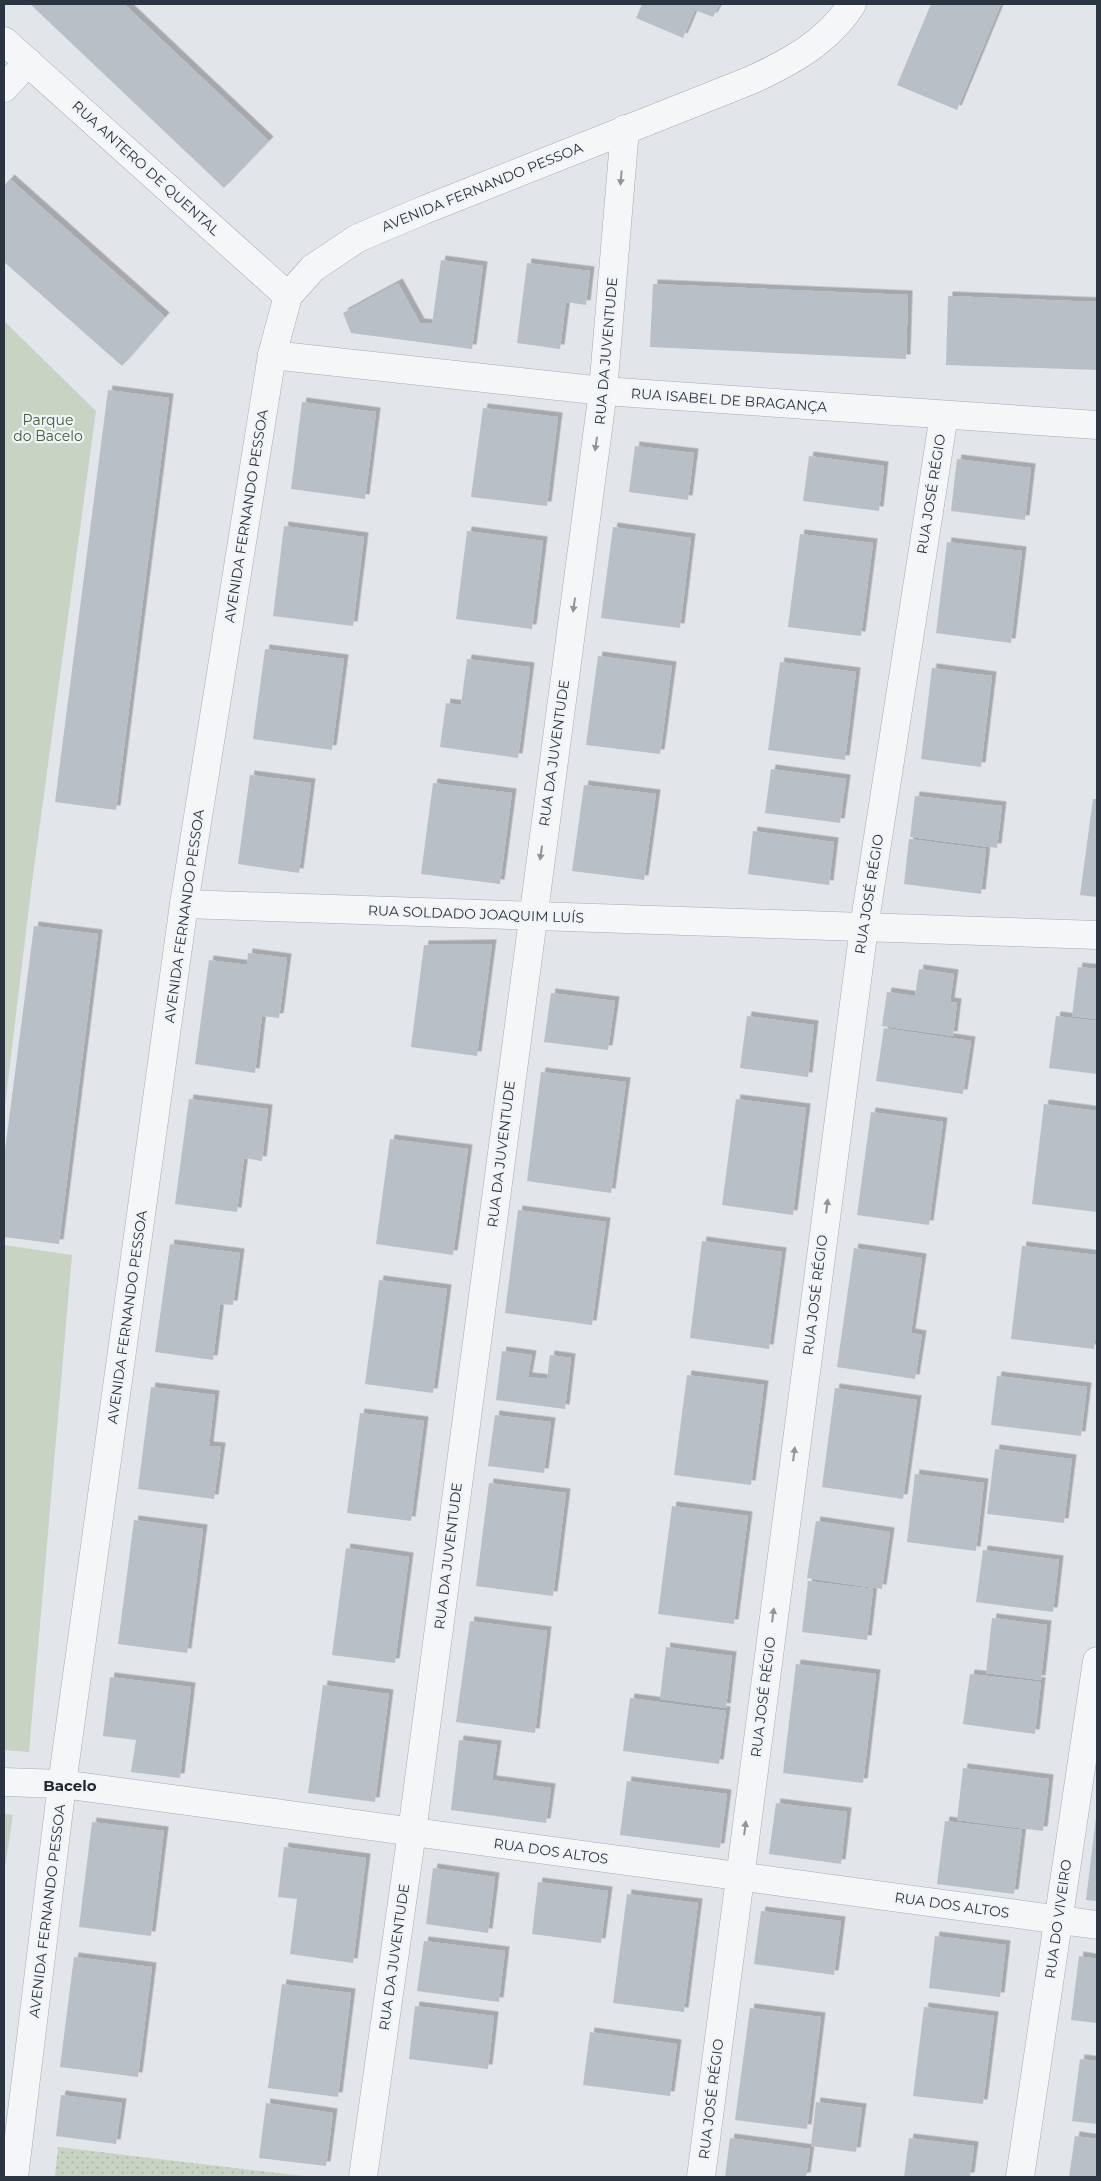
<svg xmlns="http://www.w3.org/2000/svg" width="1101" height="2181" viewBox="0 0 1101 2181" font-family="Montserrat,sans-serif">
	<defs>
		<pattern id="garden-dots" width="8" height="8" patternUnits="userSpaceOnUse" patternTransform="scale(1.25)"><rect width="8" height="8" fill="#c8d3c3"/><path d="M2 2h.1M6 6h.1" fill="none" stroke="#acb6a9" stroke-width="1.8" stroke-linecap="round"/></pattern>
		<filter id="shadow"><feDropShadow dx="4.5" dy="-4.5" stdDeviation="0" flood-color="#0004"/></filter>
	</defs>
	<rect width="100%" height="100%" fill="#e2e5e9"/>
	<g fill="#c8d3c3">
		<path d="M4 321 96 411 31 890 4 1114Z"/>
		<path d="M4 1245 72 1255 29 1752 4 1750Z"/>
		<path d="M4 1814 13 1815 4 1873Z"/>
	</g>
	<path fill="url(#garden-dots)" d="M58 2147 312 2177H55Z"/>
	<g fill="#b9bfc6" filter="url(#shadow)">
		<path d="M30 4H124L269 141 224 188Z"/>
		<path d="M642 4H720L713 17 695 10 683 38 636 18Z"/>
		<path d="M931 4H1001L957 110 897 85Z"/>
		<path d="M10 179 165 317 122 366 4 262V186Z"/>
		<path d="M441 260 483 266 472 349 351 333 343 313 398 283 420 323 432 324Z"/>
		<path d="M527 263 590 271 586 305 566 302 560 349 517 343Z"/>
		<path d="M653 284 908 295 906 359 650 347Z"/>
		<path d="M948 296 1097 302V370L946 365Z"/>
		<path d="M108 390 169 398 116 810 55 802Z"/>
		<path d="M302 402 376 412 365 499 291 489Z"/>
		<path d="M483 408 558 417 547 506 471 497Z"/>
		<path d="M635 446 694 453 688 500 629 492Z"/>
		<path d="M809 456 884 466 879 511 803 501Z"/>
		<path d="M957 459 1031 468 1025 520 951 511Z"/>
		<path d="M284 526 364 537 353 626 273 616Z"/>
		<path d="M613 527 691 538 680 628 601 618Z"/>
		<path d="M467 531 543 541 532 629 456 619Z"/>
		<path d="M800 534 873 543 861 636 788 627Z"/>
		<path d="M947 542 1022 551 1011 643 936 633Z"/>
		<path d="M265 649 344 659 332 750 253 739Z"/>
		<path d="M598 656 672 666 660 754 586 745Z"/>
		<path d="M467 659 530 667 518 758 440 747 446 703 461 705Z"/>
		<path d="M780 662 856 672 845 760 768 750Z"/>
		<path d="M932 668 992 676 981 767 921 759Z"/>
		<path d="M771 769 846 779 840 823 765 813Z"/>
		<path d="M250 775 311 783 299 873 238 864Z"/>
		<path d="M433 783 512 793 500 884 421 874Z"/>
		<path d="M584 785 656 794 644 880 572 871Z"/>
		<path d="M915 796 1002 806 997 848 910 837Z"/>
		<path d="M1093 799H1097V897L1080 895Z"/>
		<path d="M753 831 834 842 829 885 748 874Z"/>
		<path d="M909 839 986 849 981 894 904 884Z"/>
		<path d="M34 926 98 934 59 1244 4 1237V1158Z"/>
		<path d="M492 944 477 1056 411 1047 424 945Z"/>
		<path d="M248 953 287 958 279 1018 262 1016 255 1073 195 1064 209 960 247 965Z"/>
		<path d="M1078 967 1097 969V1019L1072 1016Z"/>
		<path d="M919 969 954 974 950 1002 957 1003 953 1036 882 1026 887 992 915 996Z"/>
		<path d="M551 993 615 1001 608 1050 544 1042Z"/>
		<path d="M747 1016 814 1025 808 1077 740 1068Z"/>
		<path d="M1056 1016 1097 1021V1074L1049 1068Z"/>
		<path d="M884 1028 971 1041 963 1094 876 1081Z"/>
		<path d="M541 1072 626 1082 611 1193 527 1181Z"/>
		<path d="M189 1099 268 1109 262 1161 244 1158 237 1212 175 1204Z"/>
		<path d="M736 1099 806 1108 793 1215 722 1205Z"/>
		<path d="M1044 1104 1097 1111V1212L1032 1204Z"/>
		<path d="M871 1112 943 1122 929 1225 857 1215Z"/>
		<path d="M390 1139 468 1149 453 1255 376 1244Z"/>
		<path d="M518 1210 606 1222 592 1325 505 1313Z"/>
		<path d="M702 1241 782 1252 769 1349 690 1338Z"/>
		<path d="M170 1244 240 1253 233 1305 220 1304 213 1360 155 1352Z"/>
		<path d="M1022 1246 1097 1255V1324L1094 1349 1011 1339Z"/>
		<path d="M854 1248 922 1258 911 1333 922 1335 915 1379 837 1367Z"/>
		<path d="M379 1280 447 1289 433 1393 365 1384Z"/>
		<path d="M502 1351 532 1355 528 1377 547 1379 550 1355 571 1358 565 1409 496 1400Z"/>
		<path d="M687 1375 764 1385 751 1485 674 1475Z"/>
		<path d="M997 1376 1087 1387 1081 1436 991 1425Z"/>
		<path d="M151 1387 215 1395 209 1446 221 1447 214 1499 138 1489Z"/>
		<path d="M835 1388 917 1400 903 1499 822 1487Z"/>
		<path d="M360 1413 424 1421 411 1521 347 1513Z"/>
		<path d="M495 1415 551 1422 544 1473 488 1466Z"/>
		<path d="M995 1449 1072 1459 1064 1523 987 1514Z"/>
		<path d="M915 1474 984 1483 976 1551 907 1542Z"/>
		<path d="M489 1483 566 1493 553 1596 476 1586Z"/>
		<path d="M672 1506 748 1516 734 1624 658 1614Z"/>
		<path d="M134 1520 203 1529 187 1653 118 1644Z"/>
		<path d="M816 1521 890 1532 882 1589 807 1578Z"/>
		<path d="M346 1548 409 1557 395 1663 332 1655Z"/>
		<path d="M983 1550 1059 1560 1053 1612 976 1602Z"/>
		<path d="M808 1581 873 1589 867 1640 802 1632Z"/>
		<path d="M992 1618 1047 1625 1041 1680 986 1673Z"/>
		<path d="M470 1621 547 1631 535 1733 456 1722Z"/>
		<path d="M666 1647 732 1656 726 1708 660 1699Z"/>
		<path d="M796 1664 876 1674 863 1783 783 1773Z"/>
		<path d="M970 1674 1041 1682 1035 1734 963 1724Z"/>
		<path d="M110 1677 191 1687 180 1778 131 1772 136 1740 103 1736Z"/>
		<path d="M323 1685 389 1694 375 1802 308 1793Z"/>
		<path d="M630 1698 726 1711 719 1764 623 1751Z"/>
		<path d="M459 1740 497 1745 492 1780 551 1788 546 1823 451 1810Z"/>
		<path d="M963 1768 1049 1779 1043 1831 957 1820Z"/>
		<path d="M627 1781 727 1794 720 1848 620 1835Z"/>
		<path d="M776 1803 847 1812 841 1864 769 1854Z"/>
		<path d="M1096 1817H1097V1901L1086 1900Z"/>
		<path d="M945 1821 1022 1830 1014 1894 937 1884Z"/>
		<path d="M92 1822 164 1831 151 1936 79 1927Z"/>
		<path d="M284 1847 366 1858 353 1963 290 1954 297 1899 278 1897Z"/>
		<path d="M433 1868 495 1877 488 1933 426 1924Z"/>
		<path d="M538 1882 608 1891 601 1943 532 1934Z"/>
		<path d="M627 1894 698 1903 684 2012 613 2003Z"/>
		<path d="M761 1911 841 1921 834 1975 754 1964Z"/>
		<path d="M935 1936 1006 1945 1000 1997 929 1988Z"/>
		<path d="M424 1941 505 1951 499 2002 417 1991Z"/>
		<path d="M1079 1956 1097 1959V2023L1071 2020Z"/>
		<path d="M74 1957 152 1967 138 2077 60 2067Z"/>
		<path d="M282 1984 351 1993 338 2097 268 2088Z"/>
		<path d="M415 2006 494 2016 488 2069 409 2059Z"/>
		<path d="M924 2007 994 2016 983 2104 913 2096Z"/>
		<path d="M750 2008 821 2017 807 2129 735 2120Z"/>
		<path d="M590 2032 677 2044 670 2096 583 2085Z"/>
		<path d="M1080 2059 1097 2061V2124L1072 2121Z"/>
		<path d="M61 2095 122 2103 116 2144 56 2136Z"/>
		<path d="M816 2102 862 2108 856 2152 811 2146Z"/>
		<path d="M266 2103 333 2113 326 2166 259 2158Z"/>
		<path d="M1075 2136 1097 2139V2177H1069Z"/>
		<path d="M730 2138 810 2149 806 2177H725Z"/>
		<path d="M909 2138 974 2146 970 2177H904Z"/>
	</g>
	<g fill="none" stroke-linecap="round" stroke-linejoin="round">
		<defs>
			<g id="street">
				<path d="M4 41 288 296"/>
				<path d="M4 88 28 62"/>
				<path d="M272 355 603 391 1097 425"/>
				<path d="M184 904 1097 935"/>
				<path d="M4 1782 62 1784 1097 1925"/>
				<path d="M14 2177 62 1784 184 904 272 355 288 296 313 268 358 238 424 210 749 81C789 63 828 42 852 4"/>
				<path d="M363 2177 412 1832 603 391 625 129"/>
				<path d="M701 2177 864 927 944 415"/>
				<path d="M1020 2177 1097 1661"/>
			</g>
		</defs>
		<use href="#street" stroke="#a7acb3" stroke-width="29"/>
		<use href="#street" stroke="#f4f6f8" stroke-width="28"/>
	</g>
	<defs><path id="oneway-solid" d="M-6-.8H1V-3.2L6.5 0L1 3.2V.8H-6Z" transform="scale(1.25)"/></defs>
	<g fill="#90959c">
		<use href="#oneway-solid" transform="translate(621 178) rotate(95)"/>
		<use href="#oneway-solid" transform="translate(596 444) rotate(98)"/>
		<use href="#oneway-solid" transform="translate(574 605) rotate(98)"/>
		<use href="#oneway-solid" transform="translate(541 853) rotate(98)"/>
		<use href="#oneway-solid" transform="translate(827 1206) rotate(-83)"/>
		<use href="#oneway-solid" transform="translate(794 1454) rotate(-83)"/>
		<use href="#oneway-solid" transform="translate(773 1615) rotate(-83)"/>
		<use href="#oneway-solid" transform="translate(745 1828) rotate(-83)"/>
	</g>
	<g text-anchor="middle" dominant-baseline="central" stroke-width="4.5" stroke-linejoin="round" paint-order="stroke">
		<g font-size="14" fill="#2b3441" stroke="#f1f4f7">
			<text transform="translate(146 168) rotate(42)">RUA ANTERO DE QUENTAL</text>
			<text transform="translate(482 187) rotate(-22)">AVENIDA FERNANDO PESSOA</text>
			<text transform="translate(606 351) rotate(-85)">RUA DA JUVENTUDE</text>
			<text transform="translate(729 400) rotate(4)">RUA ISABEL DE BRAGANÇA</text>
			<text transform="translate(931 494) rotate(-81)">RUA JOSÉ RÉGIO</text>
			<text transform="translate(246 516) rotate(-81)">AVENIDA FERNANDO PESSOA</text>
			<text transform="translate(554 753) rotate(-82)">RUA DA JUVENTUDE</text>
			<text transform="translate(869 894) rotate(-81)">RUA JOSÉ RÉGIO</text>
			<text transform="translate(476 914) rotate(2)">RUA SOLDADO JOAQUIM LUÍS</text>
			<text transform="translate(184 916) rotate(-82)">AVENIDA FERNANDO PESSOA</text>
			<text transform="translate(501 1154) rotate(-83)">RUA DA JUVENTUDE</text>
			<text transform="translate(815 1295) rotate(-83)">RUA JOSÉ RÉGIO</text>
			<text transform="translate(127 1317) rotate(-82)">AVENIDA FERNANDO PESSOA</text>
			<text transform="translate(448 1556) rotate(-83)">RUA DA JUVENTUDE</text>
			<text transform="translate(763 1697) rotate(-83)">RUA JOSÉ RÉGIO</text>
			<text transform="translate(551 1851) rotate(8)">RUA DOS ALTOS</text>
			<text transform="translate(952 1905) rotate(8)">RUA DOS ALTOS</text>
			<text transform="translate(47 1911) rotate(-83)">AVENIDA FERNANDO PESSOA</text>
			<text transform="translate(1058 1919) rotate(-82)">RUA DO VIVEIRO</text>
			<text transform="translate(394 1957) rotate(-82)">RUA DA JUVENTUDE</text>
			<text transform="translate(711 2099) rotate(-83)">RUA JOSÉ RÉGIO</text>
		</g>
		<g font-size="14" fill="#425c39" stroke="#f1f4f7">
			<text x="48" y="420">Parque<tspan x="48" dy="16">do Bacelo</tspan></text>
		</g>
		<g font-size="15" font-weight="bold" fill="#1d2531" stroke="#f1f4f7">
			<text x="70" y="1785">Bacelo</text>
		</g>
	</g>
	<rect width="1101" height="2181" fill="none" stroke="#2b3441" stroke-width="10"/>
</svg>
